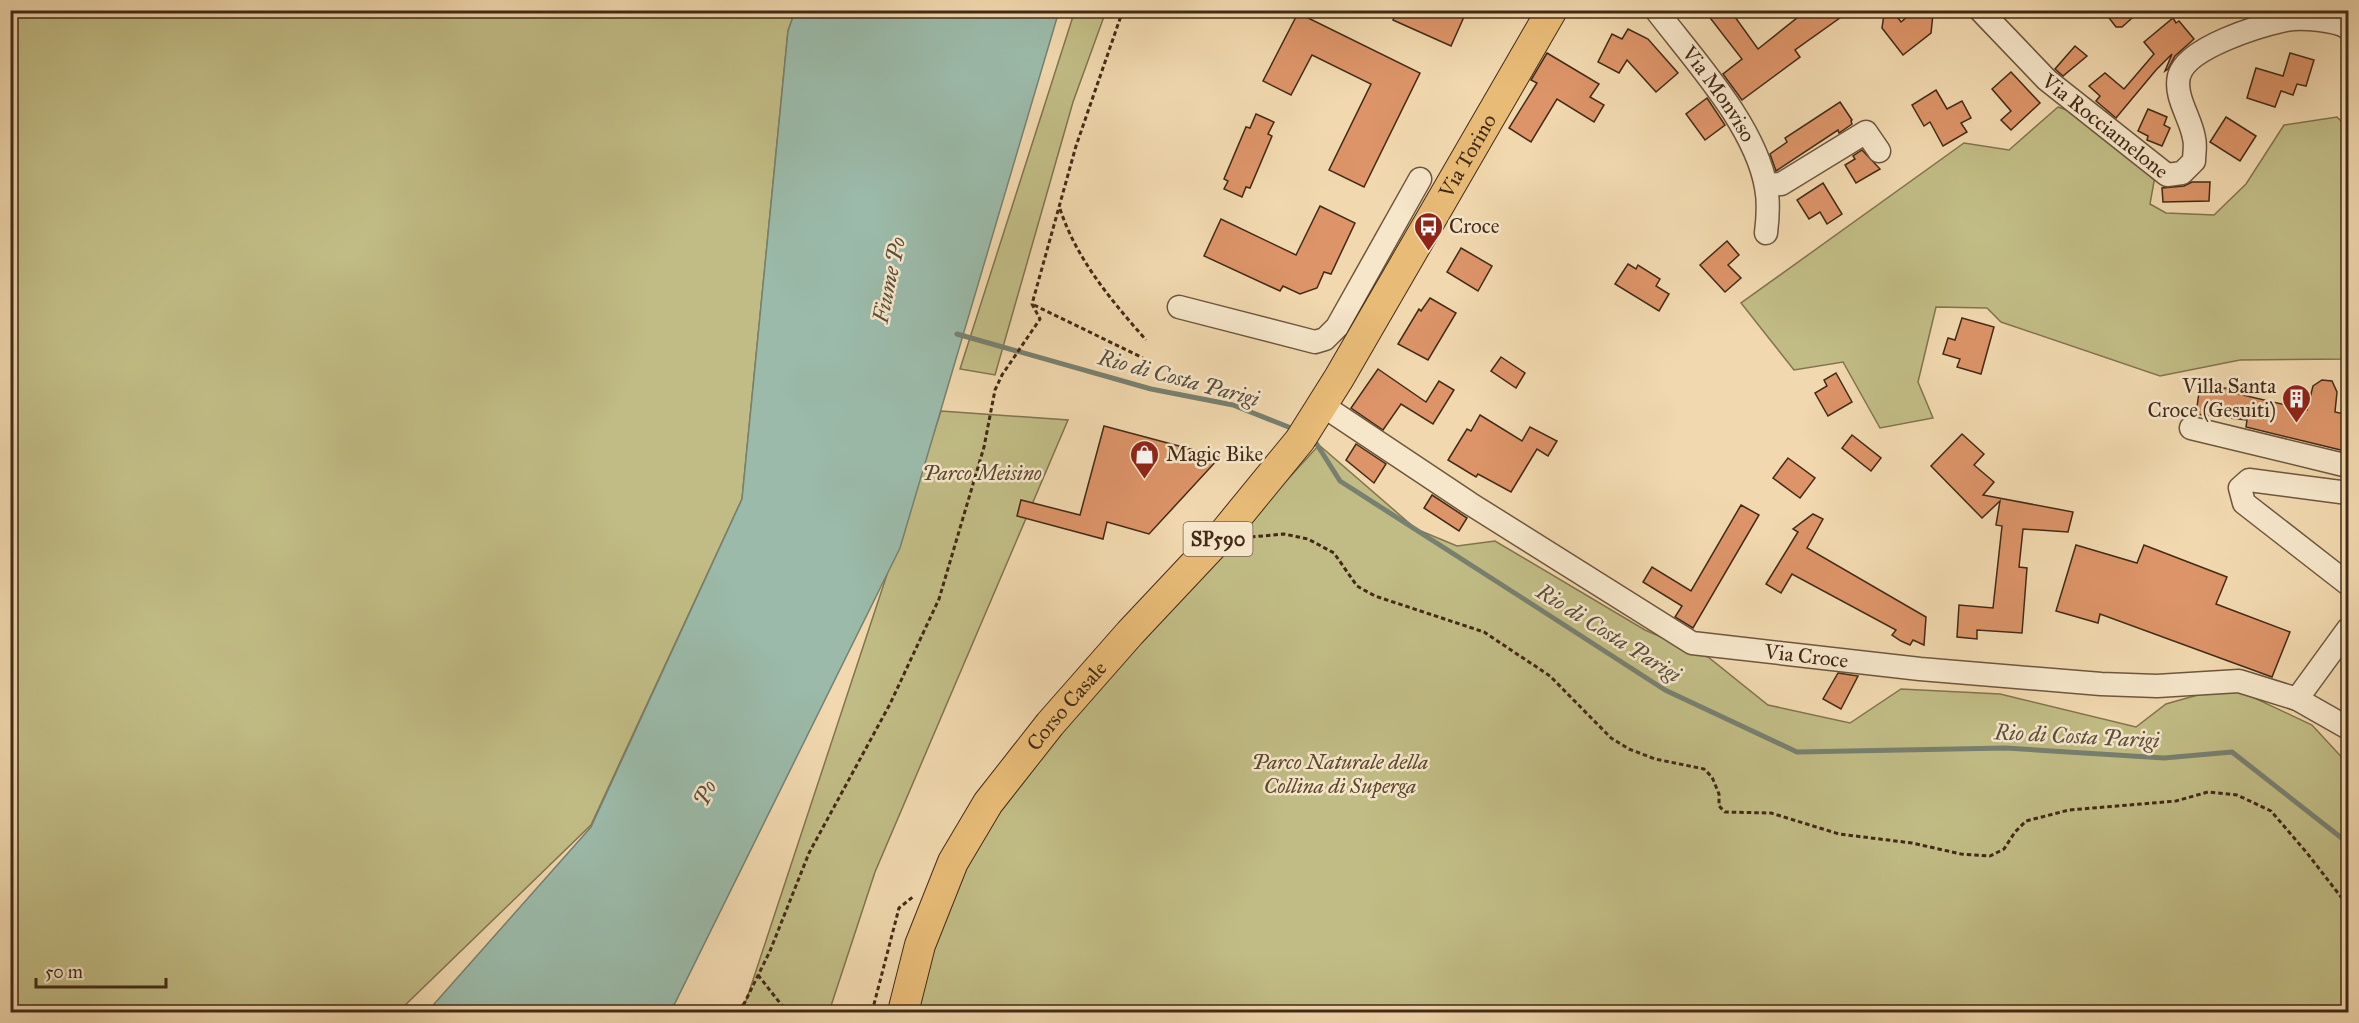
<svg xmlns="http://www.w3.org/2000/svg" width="2359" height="1023" viewBox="0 0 2359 1023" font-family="'IM FELL Great Primer',serif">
	<rect width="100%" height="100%" fill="#f1d8ae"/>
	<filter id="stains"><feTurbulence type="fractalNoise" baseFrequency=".00333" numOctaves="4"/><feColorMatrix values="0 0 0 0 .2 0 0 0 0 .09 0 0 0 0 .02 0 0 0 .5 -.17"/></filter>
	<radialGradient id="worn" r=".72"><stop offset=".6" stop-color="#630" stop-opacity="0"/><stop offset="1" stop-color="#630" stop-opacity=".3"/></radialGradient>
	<g fill="#c1bc85" stroke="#82734e" stroke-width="1.5">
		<path d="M1075 10 1106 11 1073 102 995 375 960 369Z"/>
		<path d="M10 11H795L788 31 742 499 591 825 398 1012H11Z"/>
		<path d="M2058 107 2124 130 2155 176 2150 204 2166 213 2214 215 2246 184 2284 125 2337 117 2348 128V359L2240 360 2160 376 2001 322 1987 308 1936 307 1918 382 1933 418 1880 428 1843 362 1794 370 1741 303 1964 143 2009 150Z"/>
		<path d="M941 411 1068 420 875 872 829 1012H733L746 1001Z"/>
		<path d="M1319 445 1416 529 1457 546 1495 541 1645 630 1708 657 1768 705 1850 723 1901 689 2000 694 2136 727 2166 704 2229 686 2312 725 2348 764V1012H913L961 866 1000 803 1205 570Z"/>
	</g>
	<path fill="#9bbaa9" stroke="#78806f" stroke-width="1.5" d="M795 11H1059L900 548 675 1003 667 1012H427L591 827 742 499 788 31Z"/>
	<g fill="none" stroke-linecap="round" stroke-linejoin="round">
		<g stroke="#78806f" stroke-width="5">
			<path d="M957 334 1151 389 1233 405 1296 430"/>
			<path d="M1312 440 1316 443 1340 481 1527 601 1665 690 1797 752 2006 748 2164 758 2232 752 2348 843"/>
		</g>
	</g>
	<g fill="#dc9468" stroke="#432a17" stroke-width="1.5">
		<path d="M1397 10H1467L1451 46 1393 20Z"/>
		<path d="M1704 10H1730L1758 49 1807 10H1851L1795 50 1800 57 1742 100 1723 74 1742 59Z"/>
		<path d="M2103 10H2141L2122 27H2116Z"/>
		<path d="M1913 12 1933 14 1931 33 1903 55 1882 28 1884 14 1896 15 1901 22Z"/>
		<path d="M1298 13 1420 73 1364 187 1329 170 1371 84 1312 55 1291 95 1263 81Z"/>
		<path d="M2173 18 2176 23 2179 21 2194 39 2175 56 2168 69 2165 71 2172 54 2156 70 2116 118 2096 101 2100 96 2089 86 2105 73 2124 89 2154 54 2144 42Z"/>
		<path d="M1628 29 1648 39 1678 73 1656 92 1627 60 1619 73 1598 62 1612 34 1622 39Z"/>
		<path d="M2075 46 2087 56 2063 76 2055 69Z"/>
		<path d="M1547 53 1599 84 1590 97 1604 105 1594 122 1557 99 1531 142 1509 128 1537 83 1531 80Z"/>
		<path d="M2290 53 2314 60 2306 86 2297 84 2293 95 2281 91 2275 107 2247 98 2256 68 2283 76Z"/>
		<path d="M2011 72 2040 103 2011 130 2001 120 2011 111 1992 89Z"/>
		<path d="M1936 90 1947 109 1962 101 1971 118 1961 123 1967 132 1943 146 1930 122 1924 126 1912 105Z"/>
		<path d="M1707 98 1725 125 1705 140 1686 114Z"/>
		<path d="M1840 102 1852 120 1851 121 1852 124 1839 133 1838 130 1776 171 1770 154 1787 142 1785 138Z"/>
		<path d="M2148 109 2167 117 2164 125 2170 128 2162 146 2147 140 2148 136 2138 131Z"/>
		<path d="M1256 114 1274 122 1268 134 1272 136 1250 188 1246 187 1242 197 1224 189 1228 181 1224 179 1246 127 1250 128Z"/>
		<path d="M2226 117 2256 136 2240 161 2210 142Z"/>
		<path d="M1862 150 1880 169 1856 183 1845 165 1855 159 1853 156Z"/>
		<path d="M2192 182H2210L2209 201 2163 202 2162 188 2184 186Z"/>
		<path d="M1823 183 1842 214 1827 224 1820 212 1809 219 1797 200Z"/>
		<path d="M1320 206 1355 223 1331 274 1324 272 1317 288 1300 294 1283 286 1280 291 1204 256 1221 219 1296 255Z"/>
		<path d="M1727 241 1739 255 1728 265 1741 278 1725 292 1700 265Z"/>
		<path d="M1461 248 1492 266 1478 291 1447 272Z"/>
		<path d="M1628 264 1636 269 1638 265 1660 279 1656 286 1669 294 1659 311 1615 284Z"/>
		<path d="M1430 298 1456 313 1428 360 1398 344 1419 309 1421 311Z"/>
		<path d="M1962 318 1994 327 1981 374 1957 367 1960 359 1943 354 1948 338 1955 340Z"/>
		<path d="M1501 357 1525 373 1516 388 1491 371Z"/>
		<path d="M1378 369 1426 402 1439 381 1454 390 1433 424 1401 404 1383 430 1351 408Z"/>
		<path d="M1836 373 1852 402 1828 416 1815 393 1827 386 1824 380Z"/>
		<path d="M2322 380 2332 381 2337 392 2335 412 2349 415V452L2246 427 2247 420 2196 414 2200 385 2239 390 2238 394 2307 410 2313 386Z"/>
		<path d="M1480 415 1522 441 1530 427 1557 441 1548 456 1537 449 1511 492 1478 474 1476 477 1448 460 1467 429 1471 431Z"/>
		<path d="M1104 426 1220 457 1149 534 1107 522 1103 539 1017 516 1021 500 1080 515Z"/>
		<path d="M1962 434 1984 454 1974 465 1994 482 1983 495 2073 512 2068 532 2023 529 2019 567 2027 568 2022 633 1977 630V639L1957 637 1959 605 1993 608 2002 526 1996 525 2000 501 1982 518 1931 466Z"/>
		<path d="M1852 435 1881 458 1871 471 1842 448Z"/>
		<path d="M1356 444 1386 464 1374 483 1346 460Z"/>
		<path d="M1788 458 1815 478 1800 498 1773 478Z"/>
		<path d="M1432 495 1467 518 1459 531 1424 508Z"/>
		<path d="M1741 505 1759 515 1693 628 1675 617 1682 606 1643 582 1652 567 1691 591Z"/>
		<path d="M1813 514 1823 519 1807 548 1926 617 1924 645 1913 640 1910 645 1901 641 1892 635 1896 630 1792 574 1781 593 1766 584 1798 532 1793 529Z"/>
		<path d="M2076 545 2137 563 2144 545 2227 577 2216 604 2290 632 2272 677 2100 614 2098 623 2056 611Z"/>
		<path d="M1838 673 1858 676 1841 709 1823 699Z"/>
	</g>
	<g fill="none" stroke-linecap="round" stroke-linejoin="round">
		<defs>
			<g id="minor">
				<path id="s1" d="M1656 10C1694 60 1755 125 1766 187 1769 202 1768 217 1766 233"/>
				<path id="s2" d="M1980 10 2047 80 2167 175 2182 173 2194 161C2194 154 2196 145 2194 138 2191 118 2174 97 2179 76 2187 47 2259 26 2286 20 2301 17 2336 20 2348 28"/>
				<path d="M1766 185 1781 184 1866 132 1879 151"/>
				<path d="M1179 307 1315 342 1325 339 1337 327 1420 179"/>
				<path id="s3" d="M1322 405 1469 503 1692 643 1920 669 2101 684 2157 686 2239 681 2297 699 2348 728"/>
				<path d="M2191 428 2348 466"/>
				<path d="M2348 493 2249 480 2240 488 2244 503 2348 584"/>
				<path d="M2297 699 2348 629"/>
			</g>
			<g id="major">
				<path id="s4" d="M903 1012 920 945 953 862 988 803 1050 724 1130 633 1224 533 1300 440 1339 378 1552 10"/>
			</g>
		</defs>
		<use href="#minor" stroke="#6e563d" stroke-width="25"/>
		<use href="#major" stroke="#432a17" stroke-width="32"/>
		<g stroke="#432a17" stroke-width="3" stroke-dasharray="4.5 3" stroke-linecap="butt">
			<path d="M1060 209C1077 260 1111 300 1146 340"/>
			<path d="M1034 305 1143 358"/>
			<path d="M1251 537 1284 534 1308 539 1334 553 1357 586 1375 596 1484 632 1550 676 1611 738 1629 749 1655 759 1704 769 1712 777 1719 794V806L1725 812 1771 813 1839 834 1912 843 1961 854 1990 856 2004 849 2015 832 2026 821 2069 810 2176 801 2208 792 2237 795 2271 811 2307 853 2348 906"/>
			<path d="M758 975 787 1012"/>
			<path d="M740 1012 770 951 809 853 890 704 939 599 984 447 995 390 1002 375 1040 319 1032 304 1076 146 1123 10"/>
			<path d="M872 1012 899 908 914 896"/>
		</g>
		<use href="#minor" stroke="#f6e6ca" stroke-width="22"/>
		<use href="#major" stroke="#e8bc77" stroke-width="30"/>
	</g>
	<defs>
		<symbol id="bus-pin" viewBox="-11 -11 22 30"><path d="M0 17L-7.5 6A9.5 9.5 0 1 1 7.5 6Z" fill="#8f2418" stroke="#f6e6ca"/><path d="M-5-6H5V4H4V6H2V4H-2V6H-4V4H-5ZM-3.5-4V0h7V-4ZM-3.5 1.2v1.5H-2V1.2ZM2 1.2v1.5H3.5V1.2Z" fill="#fff"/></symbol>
		<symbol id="building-pin" viewBox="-11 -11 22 30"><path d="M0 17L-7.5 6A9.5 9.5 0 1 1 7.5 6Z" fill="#8f2418" stroke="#f6e6ca"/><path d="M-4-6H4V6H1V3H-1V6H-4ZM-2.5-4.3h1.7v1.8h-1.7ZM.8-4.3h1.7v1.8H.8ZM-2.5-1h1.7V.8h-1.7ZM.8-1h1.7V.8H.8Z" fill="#fff"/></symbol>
		<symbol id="shop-pin" viewBox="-11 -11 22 30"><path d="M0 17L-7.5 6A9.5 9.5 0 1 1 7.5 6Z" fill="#8f2418" stroke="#f6e6ca"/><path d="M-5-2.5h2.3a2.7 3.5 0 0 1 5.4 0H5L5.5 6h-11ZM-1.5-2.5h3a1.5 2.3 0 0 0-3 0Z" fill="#fff"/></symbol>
	</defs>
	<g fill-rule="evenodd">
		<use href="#bus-pin" x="1412" y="210" width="33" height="45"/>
		<use href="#building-pin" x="2280" y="382" width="33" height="45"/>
		<use href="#shop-pin" x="1128" y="438" width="33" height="45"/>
	</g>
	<g text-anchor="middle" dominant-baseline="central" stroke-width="5" stroke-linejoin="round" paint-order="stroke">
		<rect fill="#f6e6ca" stroke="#79624d" stroke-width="1.5" x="1183.5" y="522" width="69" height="34" rx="4.5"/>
		<g font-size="20" font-weight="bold" fill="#432a17">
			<text x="1218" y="539">SP590</text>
		</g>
		<g font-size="21" fill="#432a17" stroke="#f6e6ca">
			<text stroke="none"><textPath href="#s1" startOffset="105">Via Monviso</textPath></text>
			<text stroke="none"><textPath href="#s2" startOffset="171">Via Rocciamelone</textPath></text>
			<text stroke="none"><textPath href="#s4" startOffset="1036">Via Torino</textPath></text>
			<text stroke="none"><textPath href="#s3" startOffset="555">Via Croce</textPath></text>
			<text stroke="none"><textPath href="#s4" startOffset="352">Corso Casale</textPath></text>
		</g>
		<g font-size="21" fill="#432a17" stroke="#f6e6ca" text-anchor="start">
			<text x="1449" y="226">Croce</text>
			<text x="2276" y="386" text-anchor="end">Villa Santa<tspan x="2276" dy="24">Croce (Gesuiti)</tspan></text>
			<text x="1166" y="454">Magic Bike</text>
		</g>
		<g font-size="21" font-style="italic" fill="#5c472d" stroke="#f6e6ca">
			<text x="982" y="473">Parco Meisino</text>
			<text x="1340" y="762">Parco Naturale della<tspan x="1340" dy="24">Collina di Superga</tspan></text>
		</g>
		<g font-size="22" font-style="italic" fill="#594e3c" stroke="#f6e6ca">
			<text transform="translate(889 280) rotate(-78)">Fiume Po</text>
			<text transform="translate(1179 378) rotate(15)">Rio di Costa Parigi</text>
			<text transform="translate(1609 633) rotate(32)">Rio di Costa Parigi</text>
			<text transform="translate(2077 736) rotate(3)">Rio di Costa Parigi</text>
			<text transform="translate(705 793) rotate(-63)">Po</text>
		</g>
	</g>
	<rect width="2359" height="1023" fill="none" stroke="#f1d8ae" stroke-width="36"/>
	<rect x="12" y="12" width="2335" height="999" fill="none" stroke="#432a17" stroke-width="3"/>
	<rect x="18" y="18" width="2323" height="987" fill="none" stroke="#432a17" stroke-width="1.5"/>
	<path d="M36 978v9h130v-9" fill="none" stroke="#432a17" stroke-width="3"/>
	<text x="45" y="978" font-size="18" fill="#432a17" stroke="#f6e6ca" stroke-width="4.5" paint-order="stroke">50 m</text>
	<rect width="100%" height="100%" filter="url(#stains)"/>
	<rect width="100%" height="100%" fill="url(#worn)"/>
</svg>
